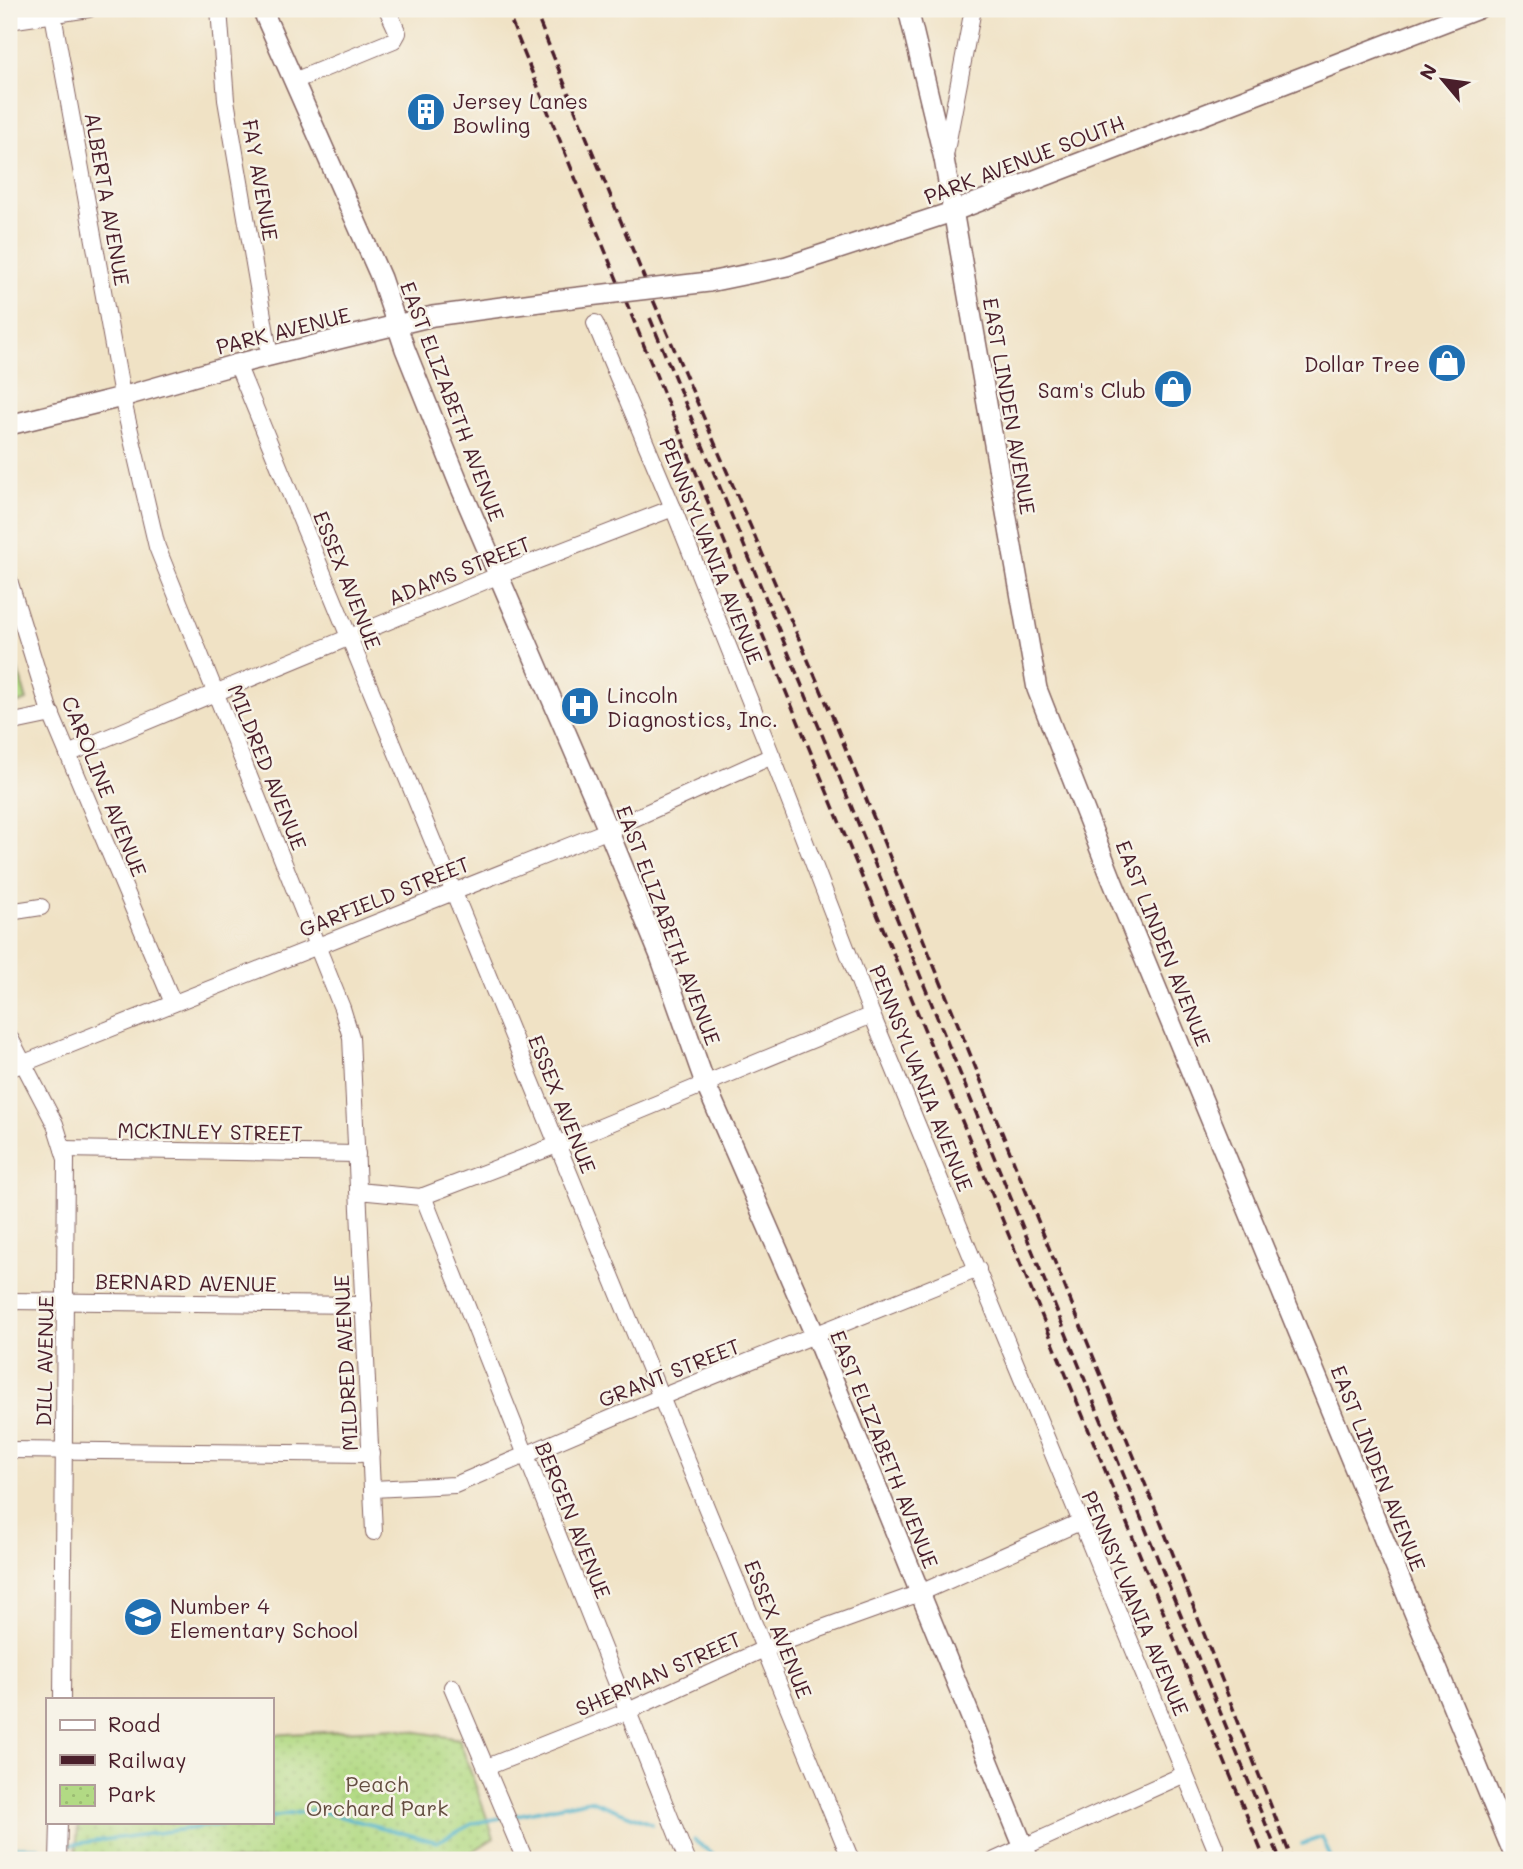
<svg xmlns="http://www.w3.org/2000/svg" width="1523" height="1869" viewBox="0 0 1523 1869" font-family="Mali,sans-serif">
	<defs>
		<pattern id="park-dots" width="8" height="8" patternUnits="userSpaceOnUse" patternTransform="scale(1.75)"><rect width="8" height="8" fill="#b2da84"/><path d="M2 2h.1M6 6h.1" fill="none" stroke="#9bbb72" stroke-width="1.8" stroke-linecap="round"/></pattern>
	</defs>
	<rect width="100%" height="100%" fill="#f7f3e8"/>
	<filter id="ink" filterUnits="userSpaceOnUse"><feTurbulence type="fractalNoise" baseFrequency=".0143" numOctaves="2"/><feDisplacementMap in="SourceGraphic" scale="14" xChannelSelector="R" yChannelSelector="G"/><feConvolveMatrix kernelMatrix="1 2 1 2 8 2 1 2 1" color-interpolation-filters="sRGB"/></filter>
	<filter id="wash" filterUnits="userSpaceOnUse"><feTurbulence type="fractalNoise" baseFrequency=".00686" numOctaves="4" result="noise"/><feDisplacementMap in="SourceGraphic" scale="28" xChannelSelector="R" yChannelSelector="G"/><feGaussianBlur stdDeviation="1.57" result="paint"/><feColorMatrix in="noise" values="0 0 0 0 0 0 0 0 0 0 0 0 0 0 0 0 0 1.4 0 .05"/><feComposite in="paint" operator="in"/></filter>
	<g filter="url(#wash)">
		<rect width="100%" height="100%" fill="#f0e2c5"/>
		<g fill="url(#park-dots)" stroke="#7e7c58" stroke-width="2">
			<path d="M9 641 27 700 9 706Z"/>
			<path d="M395 1728 459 1739 494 1838 459 1860H76L78 1822H271V1735Z"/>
		</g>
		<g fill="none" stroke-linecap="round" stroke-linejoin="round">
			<g stroke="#4cb2ca" stroke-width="3.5">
				<path d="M512 1816 590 1800 652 1824"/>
				<path d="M271 1817 315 1810 437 1842 474 1823 501 1818"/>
				<path d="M694 1840 721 1860"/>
				<path d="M1302 1844 1322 1837 1332 1860"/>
				<path d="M65 1845 240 1822"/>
				<path d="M9 1847H39"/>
			</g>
		</g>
	</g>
	<g filter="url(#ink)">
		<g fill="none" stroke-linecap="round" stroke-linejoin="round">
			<defs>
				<g id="minor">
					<path d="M52 9 123 401 157 547 342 1008 351 1037 374 1532"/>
					<path d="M219 9 226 100 270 357"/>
					<path d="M9 21 89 9"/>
					<path d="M294 81 394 40 398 33 387 9"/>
					<path d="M945 156 973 9"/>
					<path d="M595 323 673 508 772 756 872 1015 1215 1847"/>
					<path d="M237 364 851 1860"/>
					<path d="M9 580 49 709 173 1003"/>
					<path d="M9 723 52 714"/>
					<path d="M68 754 497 576 673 508"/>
					<path d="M9 912 41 907"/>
					<path d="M9 1036 55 1124 66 1159 62 1699"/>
					<path d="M9 1069 604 832 772 756"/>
					<path d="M63 1149 357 1154"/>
					<path d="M358 1191 421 1197 557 1145 872 1015"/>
					<path d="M423 1196 687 1860"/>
					<path d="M9 1301 364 1305"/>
					<path d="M9 1450 371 1454"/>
					<path d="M372 1489 455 1485 661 1397 978 1269"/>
					<path d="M452 1687 525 1860"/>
					<path d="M487 1767 628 1711 764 1649 920 1593 1080 1522"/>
					<path d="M58 1860 59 1822"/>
					<path d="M995 1860 1185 1774"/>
				</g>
				<g id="tertiary">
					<path d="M262 9 381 278 405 349 460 486 608 830 660 956 705 1083 815 1335 1029 1860"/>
					<path d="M908 9 944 159 1037 689 1112 880 1514 1855"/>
					<path d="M709 282 787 266 952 212 1478 9"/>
					<path d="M9 425 122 397 237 364 433 316 571 298"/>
				</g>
			</defs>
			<use href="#minor" stroke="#846361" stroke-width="18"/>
			<use href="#tertiary" stroke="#846361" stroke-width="22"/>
			<use href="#minor" stroke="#fff" stroke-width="16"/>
			<use href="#tertiary" stroke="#fff" stroke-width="19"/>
			<g stroke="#4a1f2b" stroke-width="3.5" stroke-dasharray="10 5" stroke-linecap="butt">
				<path d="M506 9 1265 1860"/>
				<path d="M534 9 654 302 836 725 1157 1513 1292 1860"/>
				<path d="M650 318 821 732 1278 1854"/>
			</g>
			<defs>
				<path id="tertiary-bridge" d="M571 298 709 282"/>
			</defs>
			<use href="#tertiary-bridge" stroke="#846361" stroke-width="22" stroke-linecap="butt"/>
			<use href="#tertiary-bridge" stroke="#fff" stroke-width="19"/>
		</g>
	</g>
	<defs>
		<symbol id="building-disc" viewBox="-11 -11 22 22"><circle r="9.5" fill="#1f6fb2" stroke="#f7f3e8"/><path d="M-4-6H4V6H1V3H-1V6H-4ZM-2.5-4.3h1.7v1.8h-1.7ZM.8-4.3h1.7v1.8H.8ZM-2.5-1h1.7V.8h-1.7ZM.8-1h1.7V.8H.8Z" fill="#fff"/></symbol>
		<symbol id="shop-disc" viewBox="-11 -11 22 22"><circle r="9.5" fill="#1f6fb2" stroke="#f7f3e8"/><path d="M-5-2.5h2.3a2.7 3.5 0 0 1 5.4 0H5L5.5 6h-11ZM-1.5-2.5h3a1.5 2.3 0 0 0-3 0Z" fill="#fff"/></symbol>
		<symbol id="hospital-disc" viewBox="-11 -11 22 22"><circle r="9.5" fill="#1f6fb2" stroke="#f7f3e8"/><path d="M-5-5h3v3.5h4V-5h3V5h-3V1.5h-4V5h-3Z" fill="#fff"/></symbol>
		<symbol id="school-disc" viewBox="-11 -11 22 22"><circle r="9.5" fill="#1f6fb2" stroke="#f7f3e8"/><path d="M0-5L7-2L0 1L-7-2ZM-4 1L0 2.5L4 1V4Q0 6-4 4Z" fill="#fff"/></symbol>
	</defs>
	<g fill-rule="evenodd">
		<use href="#building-disc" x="404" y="90" width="44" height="44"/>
		<use href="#shop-disc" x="1425" y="341" width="44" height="44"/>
		<use href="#shop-disc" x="1151" y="367" width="44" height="44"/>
		<use href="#hospital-disc" x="558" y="684" width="44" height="44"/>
		<use href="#school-disc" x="121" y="1595" width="44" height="44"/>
	</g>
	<g text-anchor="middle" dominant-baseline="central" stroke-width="5" stroke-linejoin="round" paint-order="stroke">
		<g font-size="21" fill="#4a1f2b" stroke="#f7f3e8" text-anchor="start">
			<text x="453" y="100">Jersey Lanes<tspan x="453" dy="24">Bowling</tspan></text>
			<text x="1420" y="363" text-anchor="end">Dollar Tree</text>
			<text x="1146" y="389" text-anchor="end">Sam's Club</text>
			<text x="607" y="694">Lincoln<tspan x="607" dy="24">Diagnostics, Inc.</tspan></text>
			<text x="170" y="1605">Number 4<tspan x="170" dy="24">Elementary School</tspan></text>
		</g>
		<g font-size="21" fill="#4a1f2b" stroke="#f7f3e8">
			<text transform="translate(1024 159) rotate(-21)">PARK AVENUE SOUTH</text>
			<text transform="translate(261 180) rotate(80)">FAY AVENUE</text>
			<text transform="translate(108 199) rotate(80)">ALBERTA AVENUE</text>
			<text transform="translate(283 330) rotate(-14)">PARK AVENUE</text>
			<text transform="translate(453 401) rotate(69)">EAST ELIZABETH AVENUE</text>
			<text transform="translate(1010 406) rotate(80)">EAST LINDEN AVENUE</text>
			<text transform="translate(712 551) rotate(68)">PENNSYLVANIA AVENUE</text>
			<text transform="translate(459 570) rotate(-22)">ADAMS STREET</text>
			<text transform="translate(348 580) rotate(68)">ESSEX AVENUE</text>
			<text transform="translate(268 767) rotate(68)">MILDRED AVENUE</text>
			<text transform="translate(105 786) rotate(68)">CAROLINE AVENUE</text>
			<text transform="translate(384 896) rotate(-22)">GARFIELD STREET</text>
			<text transform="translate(669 925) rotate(69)">EAST ELIZABETH AVENUE</text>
			<text transform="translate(1164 943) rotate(68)">EAST LINDEN AVENUE</text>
			<text transform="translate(922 1078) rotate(68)">PENNSYLVANIA AVENUE</text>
			<text transform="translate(563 1104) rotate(68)">ESSEX AVENUE</text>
			<text transform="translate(210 1131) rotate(1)">MCKINLEY STREET</text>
			<text transform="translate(186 1282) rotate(1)">BERNARD AVENUE</text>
			<text transform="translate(44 1361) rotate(-89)">DILL AVENUE</text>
			<text transform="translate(345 1363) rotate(-93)">MILDRED AVENUE</text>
			<text transform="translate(669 1372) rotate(-22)">GRANT STREET</text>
			<text transform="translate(885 1449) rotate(68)">EAST ELIZABETH AVENUE</text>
			<text transform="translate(1379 1468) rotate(68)">EAST LINDEN AVENUE</text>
			<text transform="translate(574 1520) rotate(68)">BERGEN AVENUE</text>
			<text transform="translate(1136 1603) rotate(67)">PENNSYLVANIA AVENUE</text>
			<text transform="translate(779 1629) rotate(68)">ESSEX AVENUE</text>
			<text transform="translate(658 1673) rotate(-24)">SHERMAN STREET</text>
		</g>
		<g font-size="21" fill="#644e41" stroke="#f7f3e8">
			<text x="377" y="1783">Peach<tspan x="377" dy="24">Orchard Park</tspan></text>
		</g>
	</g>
	<rect width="1523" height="1869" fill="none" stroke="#f7f3e8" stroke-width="35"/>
	<rect x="46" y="1698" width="228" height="126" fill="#f7f3e8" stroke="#b29e9c" stroke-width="2"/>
	<rect x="60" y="1720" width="35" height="10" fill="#ffffff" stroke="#b29e9c" stroke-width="2"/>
	<text x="108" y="1732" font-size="21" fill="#4a1f2b">Road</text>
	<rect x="60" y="1755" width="35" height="10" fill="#4a1f2b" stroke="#b29e9c" stroke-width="2"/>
	<text x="108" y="1768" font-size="21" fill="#4a1f2b">Railway</text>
	<rect x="60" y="1785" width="35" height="21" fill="url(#park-dots)" stroke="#b29e9c" stroke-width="2"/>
	<text x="108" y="1802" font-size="21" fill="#4a1f2b">Park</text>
	<g transform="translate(1443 80) rotate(299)" stroke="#f7f3e8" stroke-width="5" paint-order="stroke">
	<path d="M0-5L12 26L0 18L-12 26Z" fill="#4a1f2b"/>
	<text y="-10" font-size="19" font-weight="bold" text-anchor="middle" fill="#4a1f2b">N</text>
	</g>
</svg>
